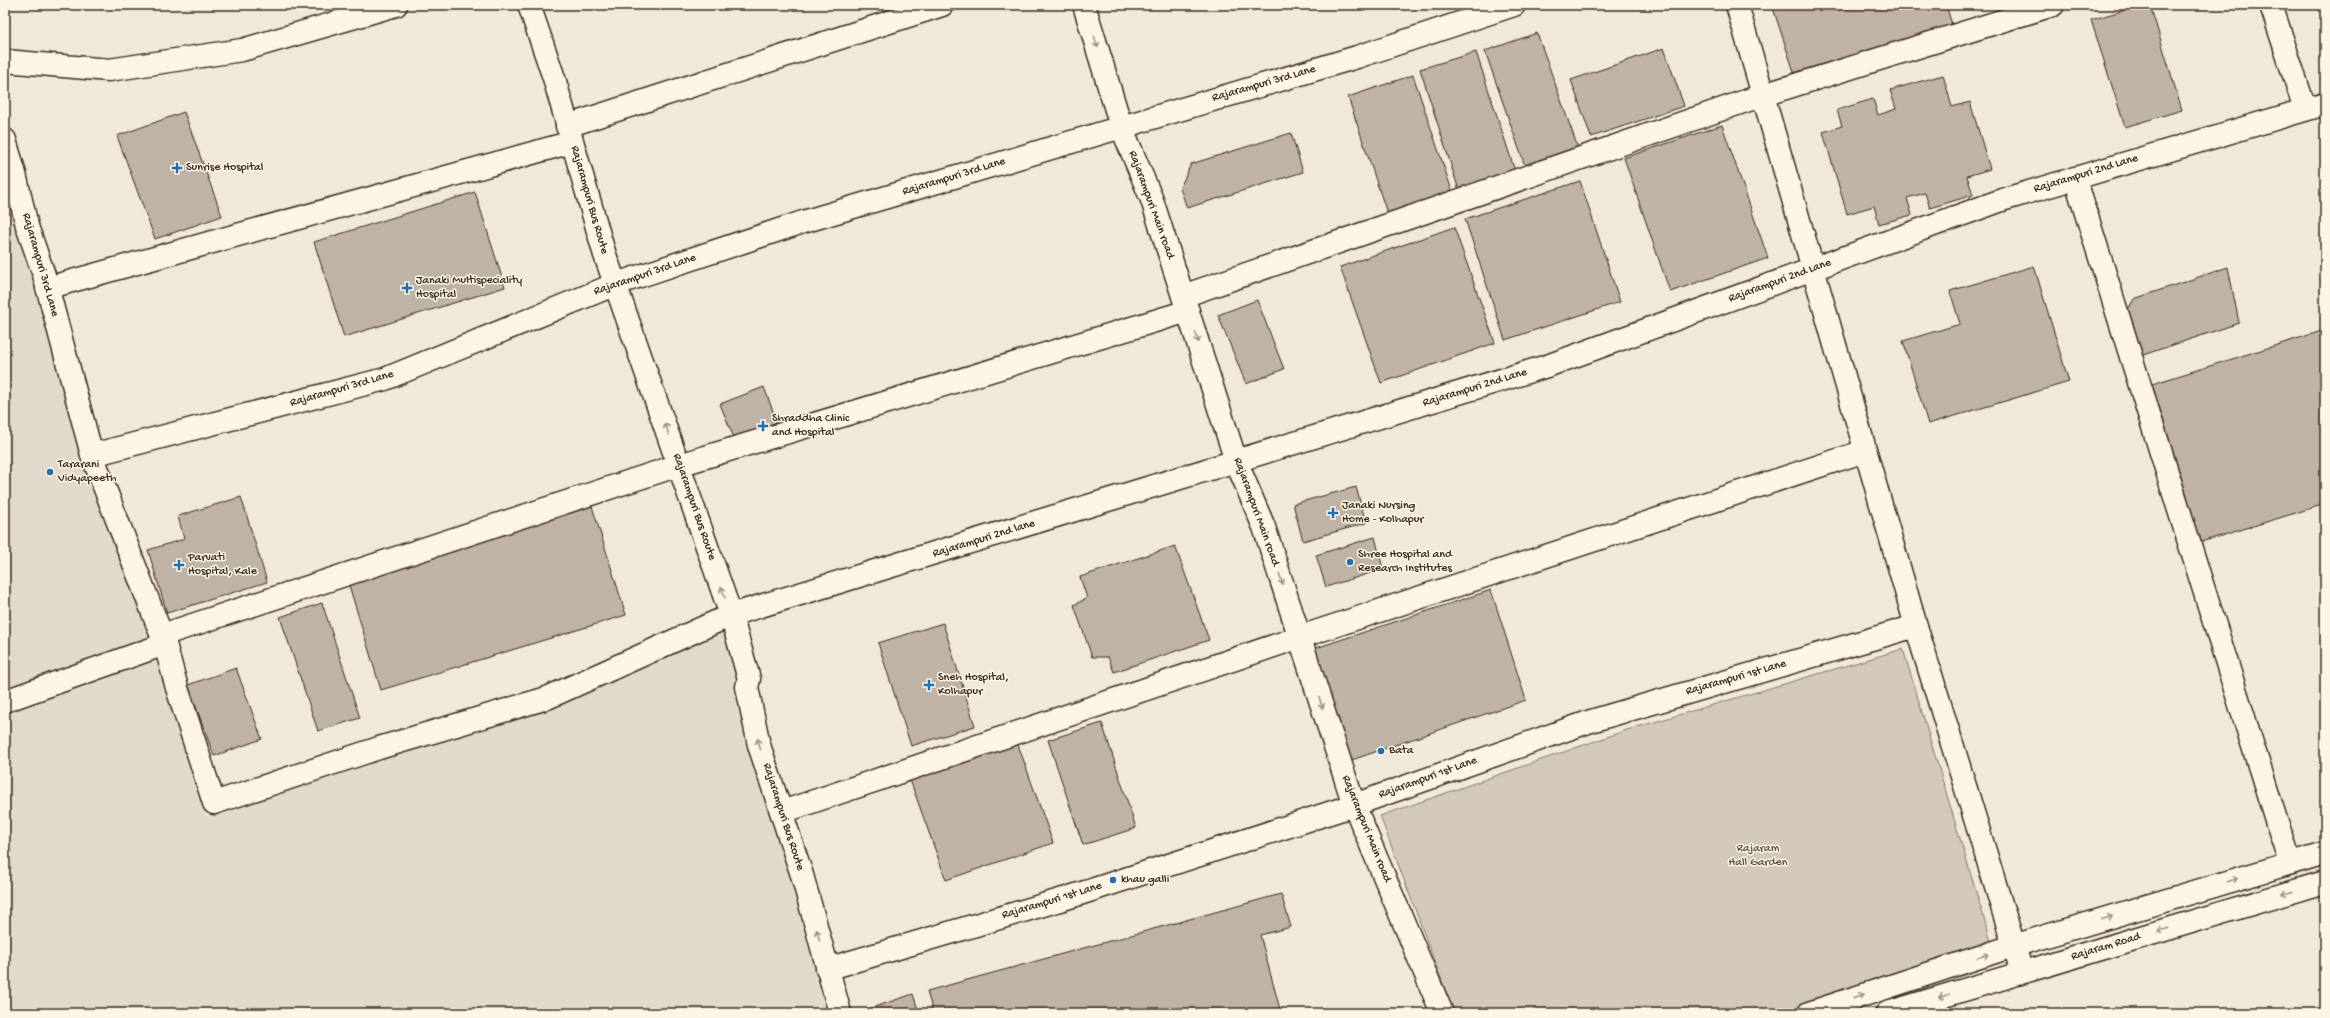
<svg xmlns="http://www.w3.org/2000/svg" width="2330" height="1018" viewBox="0 0 2330 1018" font-family="'Gochi Hand',sans-serif">
	<rect width="100%" height="100%" fill="#f0e9d9"/>
	<filter id="ink" filterUnits="userSpaceOnUse"><feTurbulence type="fractalNoise" baseFrequency=".025" numOctaves="2"/><feDisplacementMap in="SourceGraphic" scale="8" xChannelSelector="R" yChannelSelector="G"/><feConvolveMatrix kernelMatrix="1 2 1 2 8 2 1 2 1" color-interpolation-filters="sRGB"/></filter>
	<g filter="url(#ink)">
		<path fill="#e1d9c9" d="M5 189 43 318 207 817 487 727 610 682 730 627 837 1013H5Z"/>
		<path fill="#d2c9ba" stroke="#867a6c" d="M1903 649 1992 945 1783 1013H1454L1380 816 1627 730Z"/>
		<g fill="#beb3a4" stroke="#3b2a1e">
			<path d="M1772 5H1946L1954 31 1797 81Z"/>
			<path d="M2141 5H2150L2182 110 2125 127 2091 20Z"/>
			<path d="M1537 33 1578 148 1525 166 1485 51Z"/>
			<path d="M1664 48 1684 106 1591 137 1571 80Z"/>
			<path d="M1476 52 1515 171 1459 190 1420 69Z"/>
			<path d="M1413 75 1453 194 1388 216 1348 97Z"/>
			<path d="M1943 75 1952 107 1970 102 1990 169 1967 176 1973 195 1930 208 1925 193 1907 198 1912 215 1879 224 1874 206 1847 214 1823 132 1842 126 1837 110 1873 99 1878 115 1896 109 1890 90Z"/>
			<path d="M184 112 222 216 155 239 117 136Z"/>
			<path d="M1722 125 1768 258 1670 292 1624 158Z"/>
			<path d="M1291 133 1303 172 1187 208 1180 188 1191 164Z"/>
			<path d="M1580 181 1620 302 1505 340 1465 219Z"/>
			<path d="M475 192 505 287 344 337 314 242Z"/>
			<path d="M1454 227 1495 343 1381 383 1340 267Z"/>
			<path d="M2034 266 2069 382 1928 424 1903 341 1960 324 1950 291Z"/>
			<path d="M2228 267 2239 323 2143 355 2126 313 2134 299Z"/>
			<path d="M1257 300 1284 369 1246 384 1218 315Z"/>
			<path d="M2325 330V504L2201 542 2152 384Z"/>
			<path d="M764 387 777 422 734 438 720 404Z"/>
			<path d="M1356 487 1366 523 1303 541 1293 504Z"/>
			<path d="M241 497 267 582 167 613 148 550 184 539 178 516Z"/>
			<path d="M592 506 626 615 381 690 348 582Z"/>
			<path d="M1375 537 1383 569 1326 587 1316 555Z"/>
			<path d="M1175 546 1209 640 1114 672 1108 657H1092L1074 605 1087 598 1080 577Z"/>
			<path d="M1491 590 1526 700 1346 762 1313 649Z"/>
			<path d="M322 603 360 718 318 731 280 617Z"/>
			<path d="M943 623 975 726 911 746 878 643Z"/>
			<path d="M236 668 262 739 214 756 188 685Z"/>
			<path d="M1102 723 1136 828 1083 845 1048 740Z"/>
			<path d="M1016 739 1053 843 946 880 909 777Z"/>
			<path d="M1281 894 1291 927 1260 935 1281 1013H933L927 991Z"/>
			<path d="M913 994 919 1013H857Z"/>
		</g>
		<g fill="none" stroke-linecap="round" stroke-linejoin="round">
			<defs>
				<g id="minor">
					<path d="M529 5 554 78 604 252 731 615 749 679 747 687 759 745 802 875 840 1013"/>
					<path d="M1084 5 1121 126 1152 200 1236 461 1264 527 1354 805 1442 1013"/>
					<path d="M1737 5 1916 626 2022 972"/>
					<path d="M2271 5 2305 109"/>
					<path d="M5 61 109 70 242 50 396 5"/>
					<path d="M567 126 942 5"/>
					<path d="M5 140 15 174 27 226 44 275 92 455 385 379 616 284 803 222 1357 57 1514 5"/>
					<path d="M2075 178 2277 823 2291 863"/>
					<path d="M47 288 572 142"/>
					<path d="M1183 296 1763 95 2053 5"/>
					<path d="M92 455 165 644 177 688 214 803 379 748 547 698 731 615 1547 366 2002 200 2325 104"/>
					<path d="M162 635 679 465 1188 311"/>
					<path d="M5 701 165 644"/>
					<path d="M782 812 1300 637 1865 451"/>
					<path d="M827 969 1070 897 1354 805 1591 721 1916 626"/>
				</g>
				<g id="major">
					<path d="M1809 1013 2013 946 2325 853"/>
					<path d="M1887 1013 2325 882"/>
				</g>
			</defs>
			<use href="#minor" stroke="#3b2a1e" stroke-width="25"/>
			<use href="#major" stroke="#3b2a1e" stroke-width="25"/>
			<use href="#minor" stroke="#fcf5e5" stroke-width="22"/>
			<use href="#major" stroke="#fcf5e5" stroke-width="22"/>
		</g>
		<defs><path id="oneway-shaft" d="M-6 0H5M1.5-3L5.5 0L1.5 3" fill="none" stroke-width="1.6" stroke-linecap="round" stroke-linejoin="round"/></defs>
		<g stroke="#9c9082">
			<use href="#oneway-shaft" transform="translate(1096 42) rotate(73)"/>
			<use href="#oneway-shaft" transform="translate(1197 337) rotate(72)"/>
			<use href="#oneway-shaft" transform="translate(667 429) rotate(-109)"/>
			<use href="#oneway-shaft" transform="translate(1281 579) rotate(72)"/>
			<use href="#oneway-shaft" transform="translate(723 592) rotate(-109)"/>
			<use href="#oneway-shaft" transform="translate(1321 703) rotate(72)"/>
			<use href="#oneway-shaft" transform="translate(759 744) rotate(-105)"/>
			<use href="#oneway-shaft" transform="translate(2232 880) rotate(-17)"/>
			<use href="#oneway-shaft" transform="translate(2287 893) rotate(165)"/>
			<use href="#oneway-shaft" transform="translate(2107 918) rotate(-17)"/>
			<use href="#oneway-shaft" transform="translate(2163 930) rotate(163)"/>
			<use href="#oneway-shaft" transform="translate(818 935) rotate(-105)"/>
			<use href="#oneway-shaft" transform="translate(1983 956) rotate(-18)"/>
			<use href="#oneway-shaft" transform="translate(1859 996) rotate(-18)"/>
			<use href="#oneway-shaft" transform="translate(1944 996) rotate(164)"/>
		</g>
	</g>
	<g fill="#1f6fb2" stroke="#fcf5e5" stroke-width="1.5">
		<path d="M175 162h4v4h4v4h-4v4h-4v-4h-4v-4h4z"/>
		<path d="M405 282h4v4h4v4h-4v4h-4v-4h-4v-4h4z"/>
		<path d="M761 420h4v4h4v4h-4v4h-4v-4h-4v-4h4z"/>
		<circle cx="50" cy="472" r="4"/>
		<path d="M1331 507h4v4h4v4h-4v4h-4v-4h-4v-4h4z"/>
		<circle cx="1350" cy="562" r="4"/>
		<path d="M177 559h4v4h4v4h-4v4h-4v-4h-4v-4h4z"/>
		<path d="M927 679h4v4h4v4h-4v4h-4v-4h-4v-4h4z"/>
		<circle cx="1381" cy="751" r="4"/>
		<circle cx="1113" cy="880" r="4"/>
	</g>
	<g text-anchor="middle" dominant-baseline="central" stroke-width="3" stroke-linejoin="round" paint-order="stroke">
		<g font-size="12" fill="#3b2a1e" stroke="#fcf5e5">
			<text transform="translate(1264 84) rotate(-16)">Rajarampuri 3rd Lane</text>
			<text transform="translate(2086 174) rotate(-17)">Rajarampuri 2nd Lane</text>
			<text transform="translate(954 177) rotate(-17)">Rajarampuri 3rd Lane</text>
			<text transform="translate(589 200) rotate(74)">Rajarampuri Bus Route</text>
			<text transform="translate(1151 205) rotate(70)">Rajarampuri Main road</text>
			<text transform="translate(40 265) rotate(74)">Rajarampuri 3rd Lane</text>
			<text transform="translate(645 275) rotate(-19)">Rajarampuri 3rd Lane</text>
			<text transform="translate(1780 281) rotate(-20)">Rajarampuri 2nd Lane</text>
			<text transform="translate(1475 388) rotate(-17)">Rajarampuri 2nd Lane</text>
			<text transform="translate(342 389) rotate(-16)">Rajarampuri 3rd Lane</text>
			<text transform="translate(694 507) rotate(71)">Rajarampuri Bus Route</text>
			<text transform="translate(1256 512) rotate(70)">Rajarampuri Main road</text>
			<text transform="translate(984 539) rotate(-17)">Rajarampuri 2nd lane</text>
			<text transform="translate(1736 678) rotate(-16)">Rajarampuri 1st Lane</text>
			<text transform="translate(1428 778) rotate(-20)">Rajarampuri 1st Lane</text>
			<text transform="translate(783 817) rotate(72)">Rajarampuri Bus Route</text>
			<text transform="translate(1366 829) rotate(68)">Rajarampuri Main road</text>
			<text transform="translate(1052 901) rotate(-17)">Rajarampuri 1st Lane</text>
			<text transform="translate(2106 947) rotate(-17)">Rajaram Road</text>
		</g>
		<g font-size="12" fill="#3b2a1e" stroke="#fcf5e5" text-anchor="start">
			<text x="186" y="168">Sunrise Hospital</text>
			<text x="416" y="281">Janaki Multispeciality<tspan x="416" dy="14">Hospital</tspan></text>
			<text x="772" y="419">Shraddha Clinic<tspan x="772" dy="14">and Hospital</tspan></text>
			<text x="58" y="465">Tararani<tspan x="58" dy="14">Vidyapeeth</tspan></text>
			<text x="1342" y="506">Janaki Nursing<tspan x="1342" dy="14">Home - Kolhapur</tspan></text>
			<text x="1358" y="555">Shree Hospital and<tspan x="1358" dy="14">Research Institutes</tspan></text>
			<text x="188" y="558">Parvati<tspan x="188" dy="14">Hospital, Kale</tspan></text>
			<text x="938" y="678">Sneh Hospital,<tspan x="938" dy="14">Kolhapur</tspan></text>
			<text x="1389" y="751">Bata</text>
			<text x="1121" y="880">khau galli</text>
		</g>
		<g font-size="12" fill="#615245" stroke="#fcf5e5">
			<text x="1758" y="849">Rajaram<tspan x="1758" dy="14">Hall Garden</tspan></text>
		</g>
	</g>
	<rect width="2330" height="1018" fill="none" stroke="#fcf5e5" stroke-width="20"/>
	<rect x="10" y="10" width="2310" height="998" fill="none" stroke="#3b2a1e" stroke-width="1.5" filter="url(#ink)"/>
</svg>
